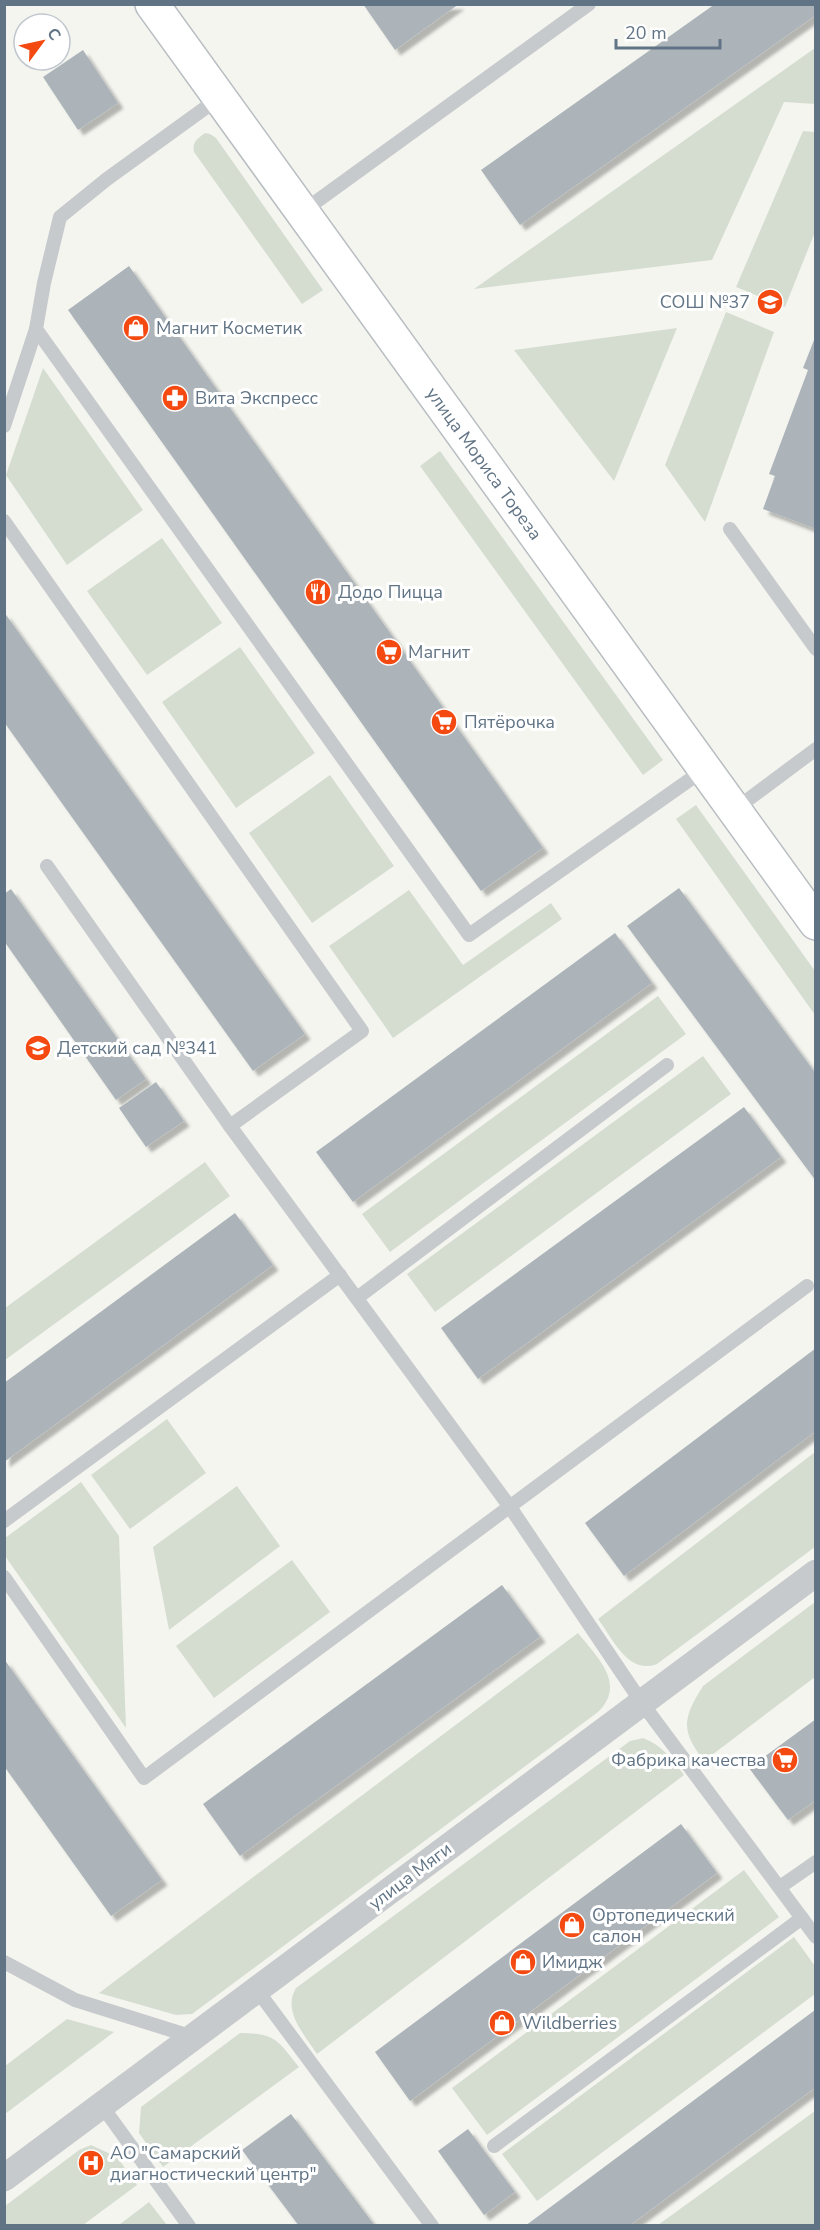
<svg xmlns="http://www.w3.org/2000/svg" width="820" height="2230" viewBox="0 0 820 2230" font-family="'Nunito Sans',sans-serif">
	<defs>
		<filter id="shadow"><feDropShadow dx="5.5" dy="5.5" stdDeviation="1.5" flood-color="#0004"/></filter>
	</defs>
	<rect width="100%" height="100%" fill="#f5f5f0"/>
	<g fill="#d5ddd1">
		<path d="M815 48V104L784 102 712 260 474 289Z"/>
		<path d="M803 131 815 132V232L785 307 736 287Z"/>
		<path d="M205 133 210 134 216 138 323 290 302 304 194 152C192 142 197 139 205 133Z"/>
		<path d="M726 312 774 332 705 522 665 465Z"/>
		<path d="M677 328 614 481 514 350Z"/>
		<path d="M43 368 143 510 67 565 6 475Z"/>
		<path d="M440 451 663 760 643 775 420 466Z"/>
		<path d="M162 538 222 623 147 675 87 591Z"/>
		<path d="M240 647 315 753 236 808 162 702Z"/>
		<path d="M330 775 394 866 312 923 249 833Z"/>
		<path d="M696 805 815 971V1015L676 819Z"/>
		<path d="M409 890 463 965 551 903 562 919 393 1038 329 946Z"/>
		<path d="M658 996 686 1034 390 1252 362 1214Z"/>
		<path d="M703 1056 731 1094 435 1312 407 1274Z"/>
		<path d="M205 1162 230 1196 5 1360V1308Z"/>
		<path d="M167 1419 206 1473 130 1529 91 1475Z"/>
		<path d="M815 1452V1547L657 1664C628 1675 613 1639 598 1619Z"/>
		<path d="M81 1482 119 1536 126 1728 5 1556V1538Z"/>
		<path d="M237 1486 280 1546 169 1630 153 1547Z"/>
		<path d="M292 1560 330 1612 214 1698 176 1646Z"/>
		<path d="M815 1602V1677L704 1761C680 1730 683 1718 703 1686Z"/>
		<path d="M578 1633C597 1657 627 1684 598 1712L192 2014 176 2015 99 1993Z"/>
		<path d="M643 1738C662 1745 672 1759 684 1775L317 2054C304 2034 282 2011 296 1988L630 1741Z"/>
		<path d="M744 1870 779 1917 487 2135 452 2088Z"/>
		<path d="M794 1937 815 1966V1994L537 2201 502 2154Z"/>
		<path d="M67 2019 114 2032 5 2114V2066Z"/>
		<path d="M240 2033C276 2033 278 2041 299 2067L163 2167 139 2133 141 2107Z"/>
		<path d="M815 2111V2225H658Z"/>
		<path d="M91 2145 117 2157 137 2185 83 2225H5V2206L79 2150Z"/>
		<path d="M149 2202 167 2225H119Z"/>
	</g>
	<g fill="#acb4ba" filter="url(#shadow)">
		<path d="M363 4H459L395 50Z"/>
		<path d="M715 4H816V15L520 225 481 170Z"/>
		<path d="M83 50 118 103 78 130 43 77Z"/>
		<path d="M129 266 543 848 481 891 68 310Z"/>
		<path d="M816 335V529L763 509 775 476 769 474 808 370 803 368Z"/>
		<path d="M4 612 305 1034 253 1071 4 722Z"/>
		<path d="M679 888 816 1074V1181L627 926Z"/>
		<path d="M11 889 146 1079 116 1100 4 941V894Z"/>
		<path d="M615 933 652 983 353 1202 316 1152Z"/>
		<path d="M156 1082 184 1121 146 1147 119 1108Z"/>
		<path d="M744 1107 781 1157 478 1379 441 1328Z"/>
		<path d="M235 1213 273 1265 4 1462V1383Z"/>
		<path d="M816 1348V1431L624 1576 585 1523Z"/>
		<path d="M502 1585 540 1637 240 1856 203 1804Z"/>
		<path d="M4 1659 162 1880 111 1916 4 1766Z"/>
		<path d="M816 1719V1800L788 1820 749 1768Z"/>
		<path d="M681 1824 717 1873 410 2101 375 2052Z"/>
		<path d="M815 2010 816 2087 629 2226H525Z"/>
		<path d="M291 2114 375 2226H299L242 2150Z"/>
		<path d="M468 2129 515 2192 484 2215 438 2151Z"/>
	</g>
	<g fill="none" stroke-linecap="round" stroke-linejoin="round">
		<defs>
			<g id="secondary">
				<path id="s1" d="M152 4 816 923"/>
			</g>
		</defs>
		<use href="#secondary" stroke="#b8bdc2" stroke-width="36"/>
		<g stroke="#c7cacd" stroke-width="14">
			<path d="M219 98 107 179 60 217 44 283 36 329 469 935 705 769"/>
			<path d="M302 212 589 4"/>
			<path d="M4 426 36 329"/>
			<path d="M4 521 362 1031 230 1126 510 1507 642 1703 816 1937"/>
			<path d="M730 529 816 649"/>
			<path d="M734 810 816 749"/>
			<path d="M47 866 230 1126"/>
			<path d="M357 1298 667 1065"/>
			<path d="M4 1521 340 1275"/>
			<path d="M4 1577 144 1778 807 1286"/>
			<path d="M780 1887 816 1862"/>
			<path d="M4 1962 75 2000 193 2037"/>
			<path d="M257 1990 432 2226"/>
			<path d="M102 2106 189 2226"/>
			<path d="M494 2146 802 1918"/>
		</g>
		<path stroke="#c7cacd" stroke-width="27" d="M4 2178 816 1573"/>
		<use href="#secondary" stroke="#fff" stroke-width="33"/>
	</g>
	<defs>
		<symbol id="school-disc" viewBox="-11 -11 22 22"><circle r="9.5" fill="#f44a11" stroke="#fff"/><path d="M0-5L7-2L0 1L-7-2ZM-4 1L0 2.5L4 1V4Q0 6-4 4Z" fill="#fff"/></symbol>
		<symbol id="shop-disc" viewBox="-11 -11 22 22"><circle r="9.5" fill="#f44a11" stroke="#fff"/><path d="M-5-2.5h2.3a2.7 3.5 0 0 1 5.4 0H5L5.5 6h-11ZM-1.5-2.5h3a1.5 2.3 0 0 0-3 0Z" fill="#fff"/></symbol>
		<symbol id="pharmacy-disc" viewBox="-11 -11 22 22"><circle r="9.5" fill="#f44a11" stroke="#fff"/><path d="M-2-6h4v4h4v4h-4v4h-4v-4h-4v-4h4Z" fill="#fff"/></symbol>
		<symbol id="restaurant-disc" viewBox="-11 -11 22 22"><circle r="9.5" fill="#f44a11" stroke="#fff"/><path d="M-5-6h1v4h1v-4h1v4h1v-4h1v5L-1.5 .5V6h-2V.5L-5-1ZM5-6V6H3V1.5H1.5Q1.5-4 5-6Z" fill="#fff"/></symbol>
		<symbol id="supermarket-disc" viewBox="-11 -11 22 22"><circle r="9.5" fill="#f44a11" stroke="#fff"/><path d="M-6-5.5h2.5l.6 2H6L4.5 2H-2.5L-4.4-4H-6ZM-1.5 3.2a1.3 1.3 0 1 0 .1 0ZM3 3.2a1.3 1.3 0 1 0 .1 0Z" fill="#fff"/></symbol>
		<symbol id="hospital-disc" viewBox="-11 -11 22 22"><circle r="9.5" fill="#f44a11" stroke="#fff"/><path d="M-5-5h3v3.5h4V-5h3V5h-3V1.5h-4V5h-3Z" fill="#fff"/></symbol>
	</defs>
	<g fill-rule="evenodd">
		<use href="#school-disc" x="755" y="287" width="30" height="30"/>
		<use href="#shop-disc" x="121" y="313" width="30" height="30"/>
		<use href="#pharmacy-disc" x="160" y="383" width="30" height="30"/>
		<use href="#restaurant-disc" x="303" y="577" width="30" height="30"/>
		<use href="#supermarket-disc" x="374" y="637" width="30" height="30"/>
		<use href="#supermarket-disc" x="429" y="707" width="30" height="30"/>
		<use href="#school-disc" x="23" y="1033" width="30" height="30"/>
		<use href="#supermarket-disc" x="770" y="1745" width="30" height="30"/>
		<use href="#shop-disc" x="557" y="1910" width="30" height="30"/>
		<use href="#shop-disc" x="508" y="1947" width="30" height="30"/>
		<use href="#shop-disc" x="487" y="2008" width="30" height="30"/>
		<use href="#hospital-disc" x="76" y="2148" width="30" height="30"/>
	</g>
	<g text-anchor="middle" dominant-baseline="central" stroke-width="6" stroke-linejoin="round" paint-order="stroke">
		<g font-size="18" fill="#617485" stroke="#fff" text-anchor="start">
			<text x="750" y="302" text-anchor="end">СОШ №37</text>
			<text x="156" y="328">Магнит Косметик</text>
			<text x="195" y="398">Вита Экспресс</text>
			<text x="338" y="592">Додо Пицца</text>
			<text x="408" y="652">Магнит</text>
			<text x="464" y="722">Пятёрочка</text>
			<text x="57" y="1048">Детский сад №341</text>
			<text x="766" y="1760" text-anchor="end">Фабрика качества</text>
			<text x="592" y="1915">Ортопедический<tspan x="592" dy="21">салон</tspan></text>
			<text x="542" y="1962">Имидж</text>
			<text x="522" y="2023">Wildberries</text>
			<text x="110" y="2153">АО "Самарский<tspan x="110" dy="21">диагностический центр"</tspan></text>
		</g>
		<g font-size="18" fill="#617485" stroke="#fff">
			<text stroke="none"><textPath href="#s1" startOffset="567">улица Мориса Тореза</textPath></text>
			<text transform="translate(410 1876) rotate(-37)">улица Мяги</text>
		</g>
	</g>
	<rect width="820" height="2230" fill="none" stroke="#617485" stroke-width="12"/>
	<g transform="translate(42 42) rotate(57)"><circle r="28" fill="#ffffff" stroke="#c0c7ce" stroke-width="1.5"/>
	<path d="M0-4.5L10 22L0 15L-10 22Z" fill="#f44a11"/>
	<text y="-9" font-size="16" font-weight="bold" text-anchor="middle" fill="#617485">С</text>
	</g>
	<path d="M616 39v9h104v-9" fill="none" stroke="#617485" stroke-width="3"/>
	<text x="625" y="39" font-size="18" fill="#617485" stroke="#ffffff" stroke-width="4.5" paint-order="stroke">20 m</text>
</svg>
